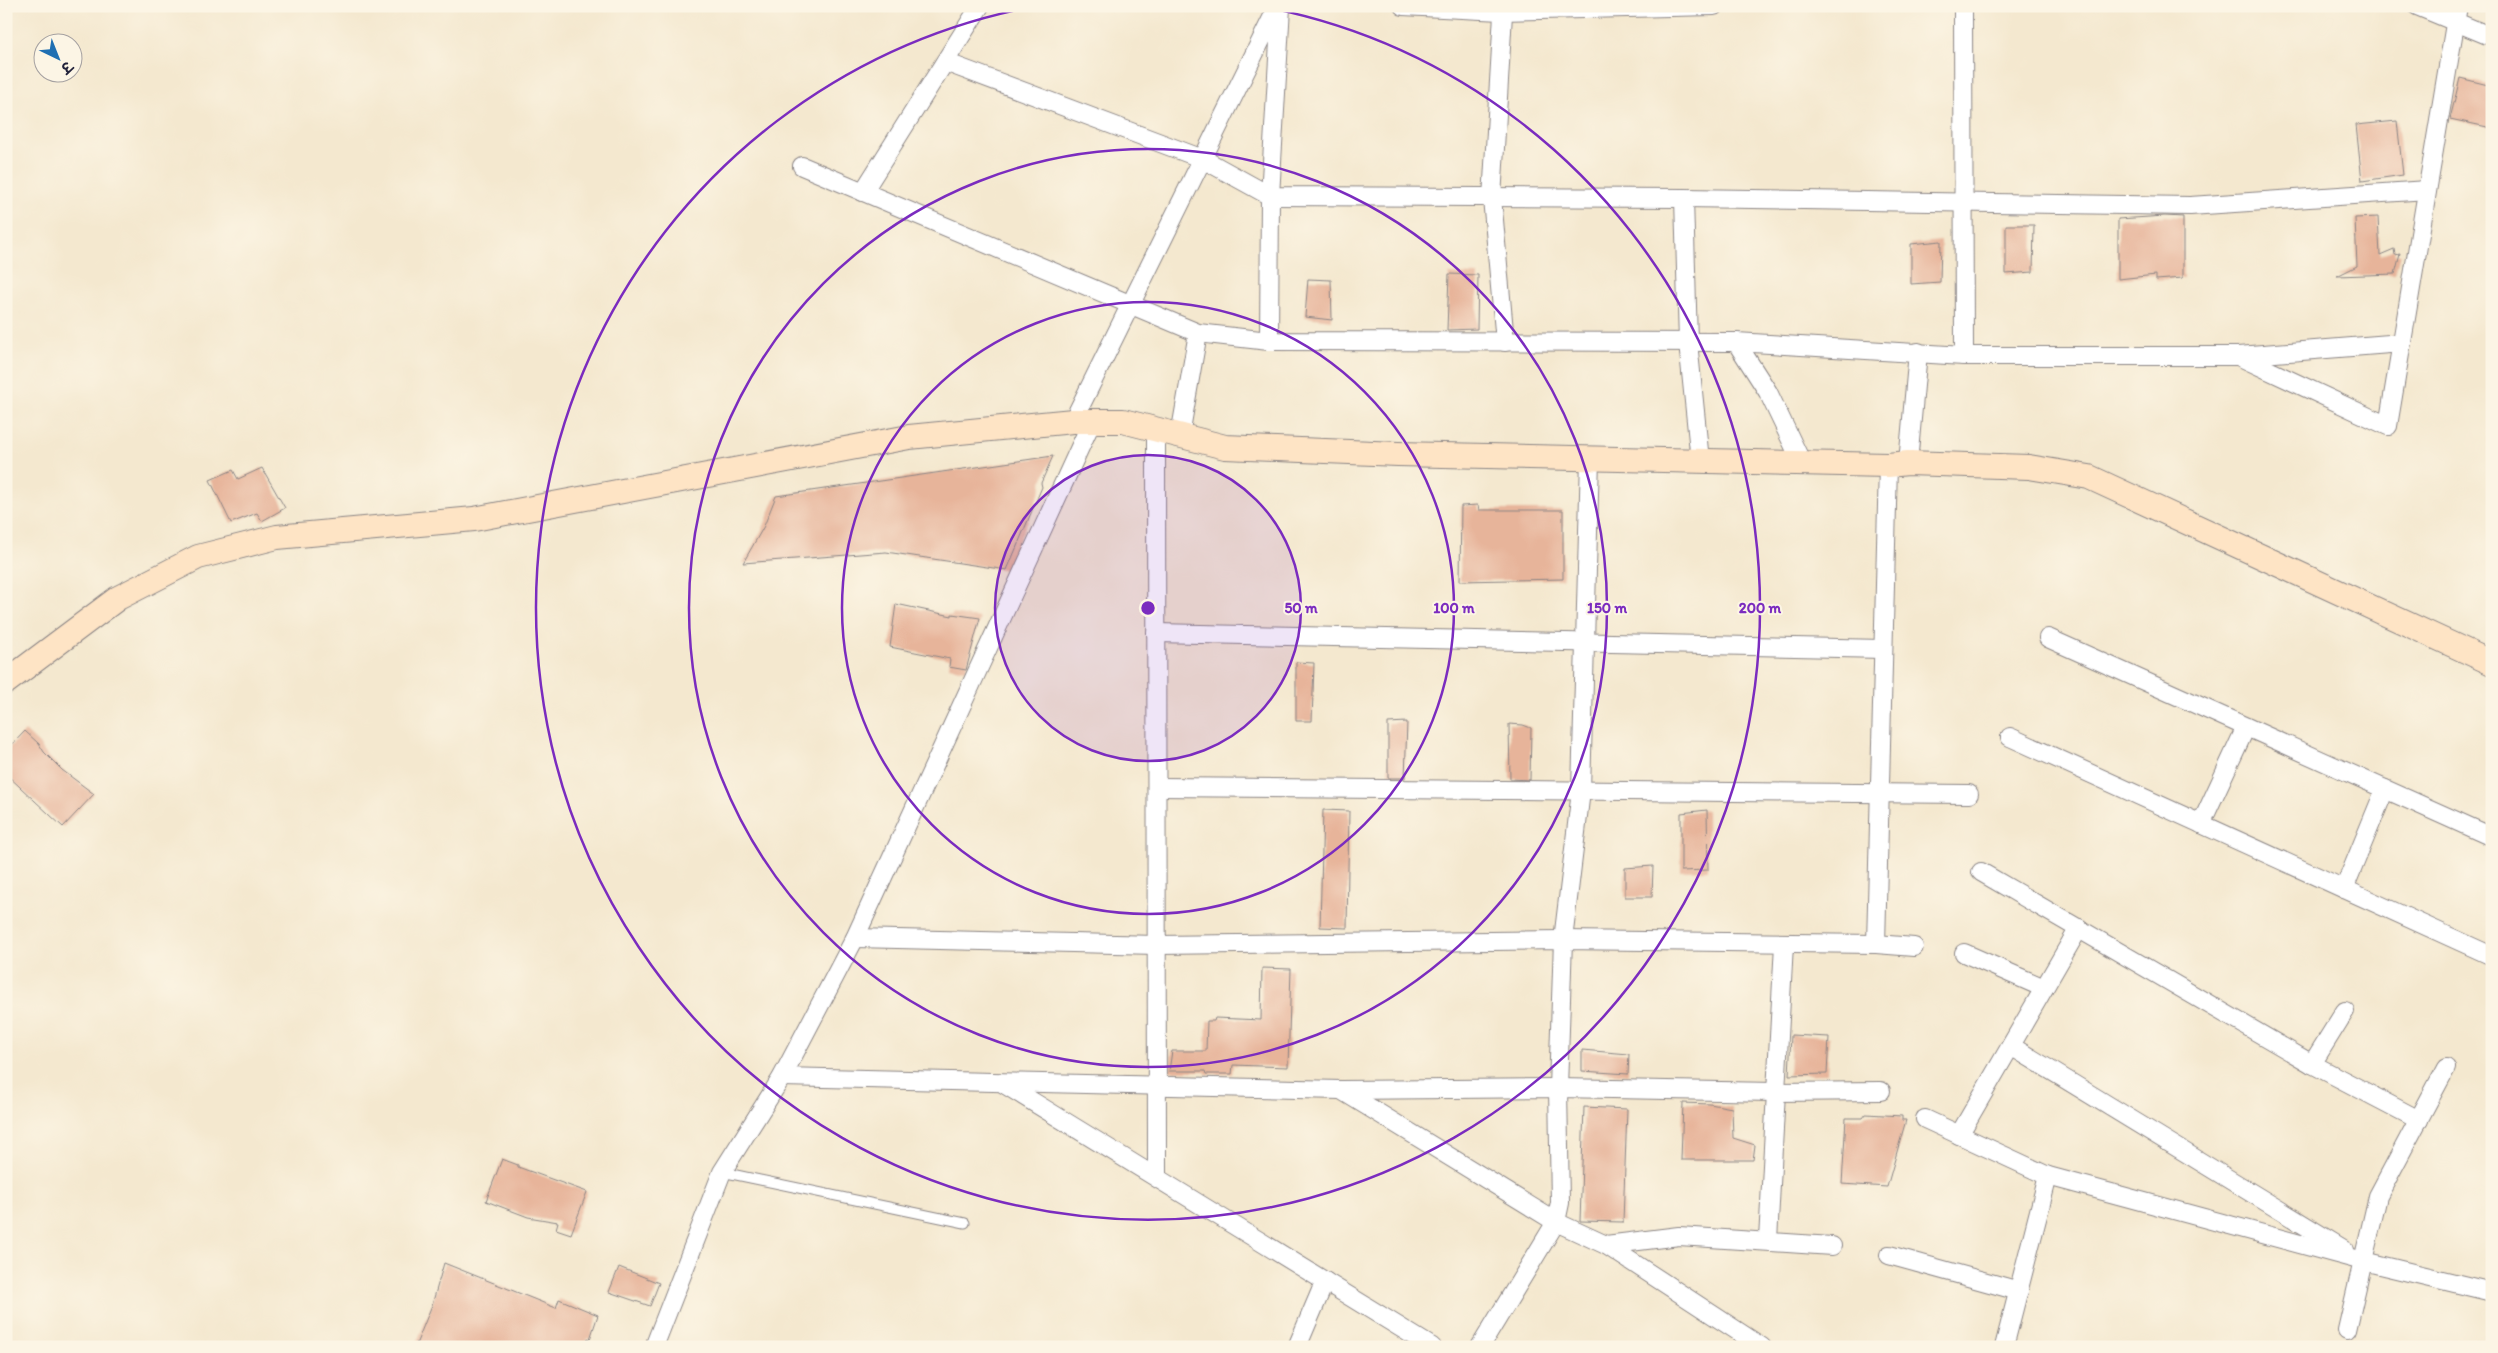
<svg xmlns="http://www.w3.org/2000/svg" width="2498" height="1353" viewBox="0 0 2498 1353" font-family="Itim,'Playpen Sans Deva',sans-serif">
	<rect width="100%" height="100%" fill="#fcf5e5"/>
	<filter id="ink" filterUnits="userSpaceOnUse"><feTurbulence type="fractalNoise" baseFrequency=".02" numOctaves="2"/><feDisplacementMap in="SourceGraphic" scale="10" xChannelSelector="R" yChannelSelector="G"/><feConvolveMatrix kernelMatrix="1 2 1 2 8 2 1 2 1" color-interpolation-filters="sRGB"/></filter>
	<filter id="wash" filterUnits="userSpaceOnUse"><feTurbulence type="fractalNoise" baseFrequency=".0096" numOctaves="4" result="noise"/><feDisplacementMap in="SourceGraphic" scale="20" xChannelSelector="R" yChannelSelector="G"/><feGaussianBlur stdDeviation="1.12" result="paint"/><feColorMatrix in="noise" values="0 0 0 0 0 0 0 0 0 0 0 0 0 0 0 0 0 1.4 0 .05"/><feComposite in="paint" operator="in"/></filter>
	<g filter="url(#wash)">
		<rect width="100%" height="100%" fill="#f4e8cf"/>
		<g id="blocks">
			<g fill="#e7b49a">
				<path d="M2460 78 2492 86V128L2450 119Z"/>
				<path d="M2397 121 2403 175 2362 181 2356 125Z"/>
				<path d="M2165 216 2183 217V278L2156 280V275L2118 279V219Z"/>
				<path d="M2378 217 2380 255 2394 249 2395 255 2400 254 2395 274 2337 276 2357 266 2355 218Z"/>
				<path d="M2006 225H2034L2033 272 2006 274Z"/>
				<path d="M1941 241 1940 282 1911 284V244Z"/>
				<path d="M1449 274 1478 275 1477 329 1447 330Z"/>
				<path d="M1308 279 1331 280 1332 320 1305 317Z"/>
				<path d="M1053 456 1041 483 1042 487 1007 570 886 552 743 563 764 526 776 496Z"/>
				<path d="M262 468 285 508 262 521 257 513 231 523 210 480 233 470 238 479Z"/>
				<path d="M1478 505 1479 510H1563V579L1460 581 1461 506Z"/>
				<path d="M896 604 952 616V614L980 618 966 670 949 667 950 659 890 647Z"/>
				<path d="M1296 662 1314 663 1312 721H1296Z"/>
				<path d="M1407 722 1405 778H1388V723Z"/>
				<path d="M1509 724 1523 725 1531 728 1530 780 1510 779Z"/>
				<path d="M25 731 39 744 44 752 62 770 94 794 63 827 6 774V751Z"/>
				<path d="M1323 810 1349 811 1347 928 1320 927Z"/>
				<path d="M1707 810 1708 870 1681 871V813Z"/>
				<path d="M1653 866 1652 897H1625V868Z"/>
				<path d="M1262 968 1291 969 1288 1067 1233 1065 1232 1074H1206L1205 1071H1169L1172 1051H1206L1207 1021H1214L1215 1018 1261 1020Z"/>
				<path d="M1791 1035 1829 1037 1827 1074 1789 1075Z"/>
				<path d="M1582 1050 1629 1054 1628 1074 1582 1071Z"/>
				<path d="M1683 1103 1710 1104 1732 1108 1733 1138 1755 1145 1753 1160H1681Z"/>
				<path d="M1584 1107 1627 1109 1623 1222 1580 1221Z"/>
				<path d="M1866 1114 1902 1116V1120H1906L1887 1187 1842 1184 1846 1118H1863Z"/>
				<path d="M502 1159 518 1165V1167L587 1192 571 1234 556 1229 558 1222 528 1217 486 1201Z"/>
				<path d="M444 1263 556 1308 559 1299 598 1315 590 1339 588 1338 584 1347H415L432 1305Z"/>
				<path d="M619 1267 659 1283 650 1306 609 1292Z"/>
			</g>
		</g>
	</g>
	<g filter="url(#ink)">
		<use href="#blocks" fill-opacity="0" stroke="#8b8585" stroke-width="1"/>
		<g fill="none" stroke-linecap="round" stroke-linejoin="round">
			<defs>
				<path id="lane" d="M722 1172 965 1223"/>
				<g id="street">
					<path d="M1403 6 1501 11 1714 6"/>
					<path d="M1500 6 1503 14 1492 198 1505 342"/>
					<path d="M1963 6 1964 356"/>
					<path d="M2417 6 2492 37"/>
					<path d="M945 62 1203 159 1270 196 1684 198 2190 206 2427 190"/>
					<path d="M802 166 1198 333 1269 341 1736 342 1964 356H2238L2402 343"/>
					<path d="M863 192 980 6"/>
					<path d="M1684 198 1688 342 1700 461"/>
					<path d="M1269 341 1270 196 1281 7"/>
					<path d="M1736 342 1768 392 1802 463"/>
					<path d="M2238 356 2388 426 2458 6"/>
					<path d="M1073 421 1278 6"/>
					<path d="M1156 429 1157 1178"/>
					<path d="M1180 435 1198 333"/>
					<path d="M1908 463 1918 352"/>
					<path d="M1156 633 1883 649"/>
					<path d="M2048 638 2492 837"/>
					<path d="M2010 737 2492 956"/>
					<path d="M1157 787 1969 794"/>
					<path d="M2201 824 2246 727"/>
					<path d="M1981 872 2312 1064 2419 1120"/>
					<path d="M2344 889 2385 789"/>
					<path d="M855 938 1157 945 1563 940 1876 944 1914 947"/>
					<path d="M1876 944 1888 465"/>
					<path d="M1964 953 2044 988"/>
					<path d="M2011 1046 2345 1250"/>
					<path d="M2312 1064 2345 1011"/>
					<path d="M782 1077 1341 1090 1558 1088 1775 1092 1881 1091"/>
					<path d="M1004 1084 1432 1347"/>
					<path d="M1341 1090 1556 1222 1606 1245 1679 1236 1832 1246"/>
					<path d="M1925 1119 2048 1176 2363 1261 2492 1292"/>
					<path d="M1959 1135 2079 928"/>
					<path d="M1768 1240 1784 944"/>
					<path d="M1606 1245 1762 1347"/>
					<path d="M1889 1255 2019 1291"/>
					<path d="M2347 1330 2378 1196 2446 1068"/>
					<path d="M654 1347 722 1172 782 1077 855 938 1092 421"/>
					<path d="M1297 1347 1325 1281"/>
					<path d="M1480 1347 1556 1222 1560 1203 1558 1088 1563 940 1581 791 1590 458"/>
					<path d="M2004 1347 2048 1176"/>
				</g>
				<path id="secondary" d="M6 682 118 598 198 557 277 537 474 519 909 437 1073 421H1123L1225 447 1398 454 1888 465 1908 463 2029 467 2089 477 2492 663"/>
			</defs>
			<use href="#lane" stroke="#8b8585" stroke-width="11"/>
			<use href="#street" stroke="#8b8585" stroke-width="20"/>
			<use href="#secondary" stroke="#8b8585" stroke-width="26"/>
			<use href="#lane" stroke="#fff" stroke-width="9"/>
			<use href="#street" stroke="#fff" stroke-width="18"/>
			<use href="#secondary" stroke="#fee4c5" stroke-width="24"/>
		</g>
	</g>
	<circle cx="1148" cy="608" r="153" fill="#7b2cbf" fill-opacity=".12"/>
	<g fill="none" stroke="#7b2cbf" stroke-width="2.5">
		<circle cx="1148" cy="608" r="153"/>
		<circle cx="1148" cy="608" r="306"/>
		<circle cx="1148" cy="608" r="459"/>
		<path d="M1265 7A612 612 0 1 1 1031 7"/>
	</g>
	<circle cx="1148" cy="608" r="8" fill="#7b2cbf" stroke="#fcf5e5" stroke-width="2.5"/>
	<g font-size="15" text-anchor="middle" font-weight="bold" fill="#7b2cbf" stroke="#fcf5e5" stroke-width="4" stroke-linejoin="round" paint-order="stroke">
		<text x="1301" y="613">50 m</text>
		<text x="1454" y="613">100 m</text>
		<text x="1607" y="613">150 m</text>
		<text x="1760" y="613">200 m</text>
	</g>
	<rect width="2498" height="1353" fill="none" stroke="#fcf5e5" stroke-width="25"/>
	<g transform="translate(58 58) rotate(137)"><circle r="24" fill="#fcf5e5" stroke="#a5a1a1"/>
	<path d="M0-4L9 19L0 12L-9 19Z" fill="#1f6fb2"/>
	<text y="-8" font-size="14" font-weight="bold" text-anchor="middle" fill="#22223b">उ</text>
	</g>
</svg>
